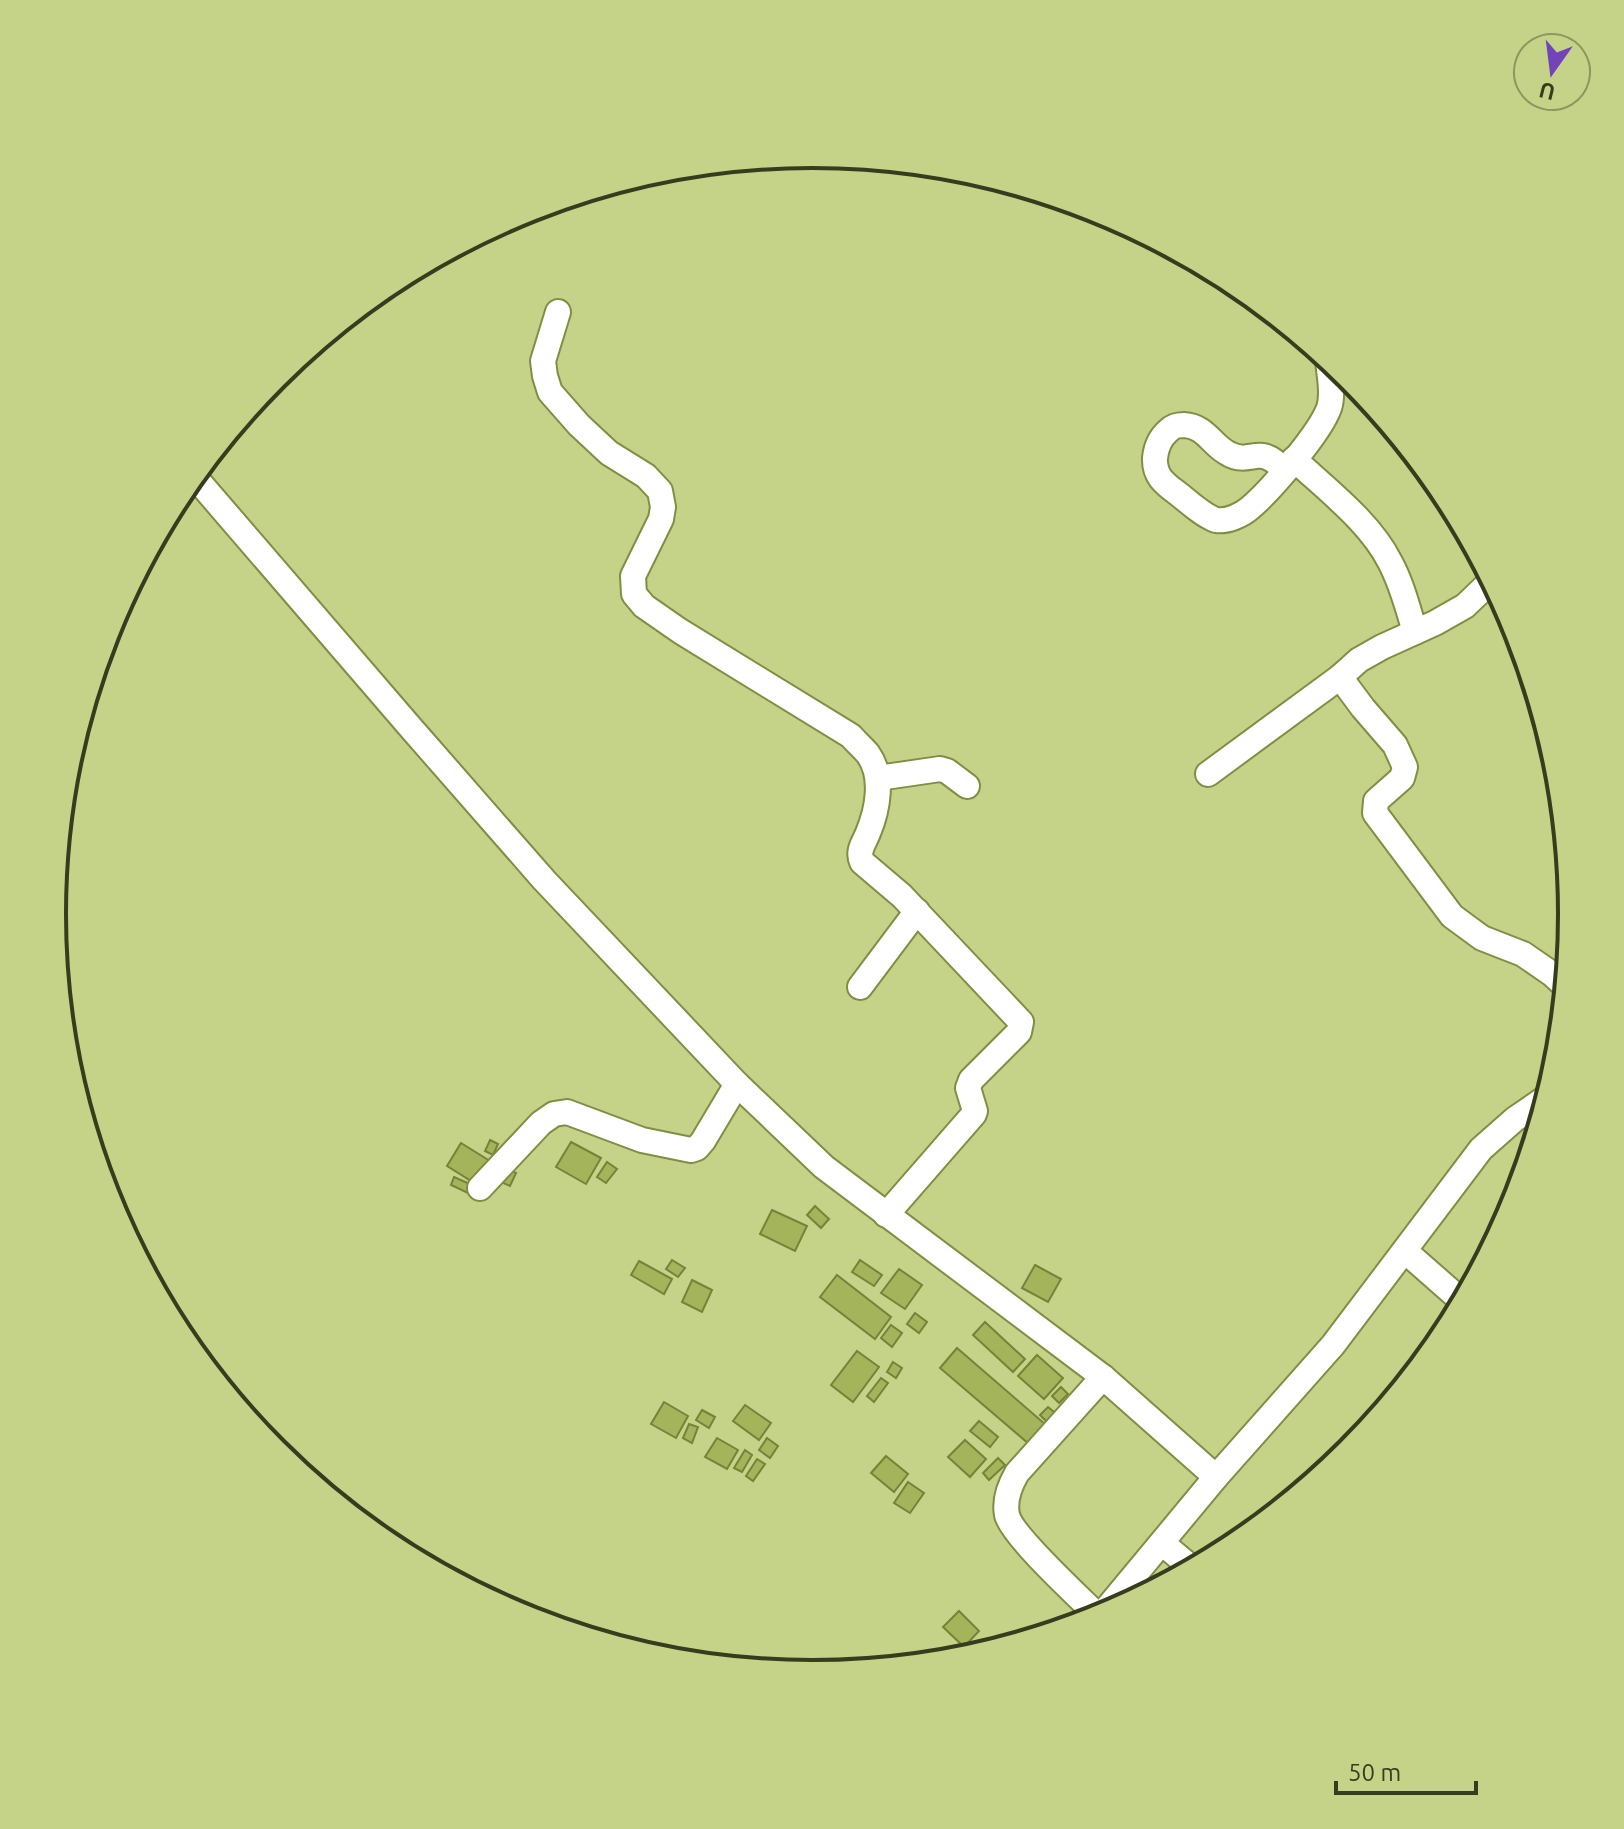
<svg xmlns="http://www.w3.org/2000/svg" width="1624" height="1829" viewBox="0 0 1624 1829" font-family="Ubuntu,sans-serif">
	<rect width="100%" height="100%" fill="#c4d387"/>
	<g fill="#a3b45b" stroke="#758338" stroke-width="2">
		<path d="M490 1140 498 1144 493 1155 485 1151Z"/>
		<path d="M571 1142 601 1158 586 1184 556 1167Z"/>
		<path d="M461 1143 490 1161 476 1184 447 1166Z"/>
		<path d="M607 1162 617 1169 606 1183 597 1177Z"/>
		<path d="M505 1168 516 1173 510 1186 499 1181Z"/>
		<path d="M454 1177 472 1185 468 1193 451 1185Z"/>
		<path d="M815 1206 829 1219 821 1228 807 1215Z"/>
		<path d="M772 1210 807 1226 795 1251 760 1234Z"/>
		<path d="M672 1260 685 1268 678 1277 666 1269Z"/>
		<path d="M860 1260 882 1275 874 1286 852 1272Z"/>
		<path d="M639 1261 672 1279 664 1294 631 1275Z"/>
		<path d="M1035 1265 1061 1279 1048 1302 1022 1288Z"/>
		<path d="M899 1269 922 1285 905 1309 881 1293Z"/>
		<path d="M837 1275 891 1317 875 1339 820 1297Z"/>
		<path d="M692 1280 712 1290 702 1312 682 1302Z"/>
		<path d="M915 1313 927 1322 919 1333 907 1324Z"/>
		<path d="M985 1322 1025 1359 1013 1372 973 1335Z"/>
		<path d="M891 1325 902 1333 892 1347 881 1338Z"/>
		<path d="M957 1348 1046 1425 1029 1444 940 1368Z"/>
		<path d="M857 1351 879 1367 853 1402 831 1385Z"/>
		<path d="M1037 1355 1063 1378 1044 1399 1018 1376Z"/>
		<path d="M893 1362 902 1368 896 1378 887 1372Z"/>
		<path d="M881 1378 888 1383 874 1402 867 1396Z"/>
		<path d="M1061 1387 1068 1394 1059 1403 1052 1396Z"/>
		<path d="M664 1402 688 1416 676 1438 651 1424Z"/>
		<path d="M745 1405 771 1423 759 1440 733 1421Z"/>
		<path d="M1048 1407 1059 1416 1050 1425 1040 1415Z"/>
		<path d="M702 1410 715 1417 709 1428 696 1420Z"/>
		<path d="M979 1421 998 1437 990 1447 970 1431Z"/>
		<path d="M689 1424 698 1427 692 1443 683 1438Z"/>
		<path d="M717 1438 738 1450 727 1469 705 1457Z"/>
		<path d="M767 1438 778 1446 770 1458 759 1450Z"/>
		<path d="M965 1440 986 1459 970 1477 948 1457Z"/>
		<path d="M745 1450 752 1455 742 1472 734 1468Z"/>
		<path d="M886 1456 908 1474 894 1492 871 1473Z"/>
		<path d="M998 1458 1005 1465 989 1480 983 1473Z"/>
		<path d="M757 1459 765 1464 753 1481 746 1476Z"/>
		<path d="M908 1482 924 1493 910 1513 894 1503Z"/>
		<path d="M959 1611 979 1631 964 1647 943 1627Z"/>
	</g>
	<g fill="none" stroke-linecap="round" stroke-linejoin="round">
		<defs>
			<g id="minor">
				<path d="M558 312 543 361 545 376 550 392 579 425 609 453 646 476 660 491 663 507 661 519 633 576 634 594 644 606 680 631 851 736C856 742 863 748 868 754 884 776 878 809 868 833 864 843 857 851 862 862L902 896 1021 1022 1019 1032 971 1080 968 1088 975 1111 974 1114 886 1215"/>
				<path d="M1294 459C1327 490 1370 522 1390 562 1402 584 1408 609 1415 632"/>
				<path d="M1284 470C1258 442 1252 466 1229 454 1212 446 1206 426 1184 425 1177 425 1173 426 1168 431 1160 438 1156 448 1155 458 1154 478 1167 485 1181 496 1191 504 1204 516 1216 520 1227 522 1242 515 1250 508 1271 490 1320 433 1329 408 1334 393 1329 375 1328 360"/>
				<path d="M194 476 411 728 544 880 737 1084 824 1167 1103 1377 1216 1477 1099 1618"/>
				<path d="M1491 581 1465 606 1435 623 1382 647 1359 660 1340 677 1363 708 1395 745 1405 767 1402 778 1376 801 1375 813 1452 916 1482 938 1523 954 1552 974 1565 986"/>
				<path d="M1208 774 1340 677"/>
				<path d="M878 778 940 769 947 771 967 786"/>
				<path d="M860 987 917 911"/>
				<path d="M480 1188 541 1123 554 1114 567 1112 642 1140 691 1150 697 1148 703 1141 737 1084"/>
				<path d="M1405 1251 1463 1302"/>
				<path d="M1216 1477 1333 1345 1481 1149 1515 1119 1547 1097"/>
				<path d="M1162 1543 1193 1569"/>
				<path d="M1099 1617C1081 1599 1012 1536 1007 1515 1004 1500 1010 1485 1017 1473L1103 1377"/>
			</g>
		</defs>
		<use href="#minor" stroke="#808e44" stroke-width="28"/>
		<use href="#minor" stroke="#fff" stroke-width="24"/>
	</g>
	<path d="M0 0H1624V1829H0ZM66 914a746 746 0 1 1 1492 0a746 746 0 1 1-1492 0Z" fill="#c4d387" fill-rule="evenodd"/>
	<path fill="none" stroke="#363c1d" stroke-width="4" d="M66 914a746 746 0 1 1 1492 0a746 746 0 1 1-1492 0Z"/>
	<g transform="translate(1552 72) rotate(194)"><circle r="38" fill="#c4d387" stroke="#8b975d" stroke-width="2"/>
	<path d="M0-6L14 30L0 20L-14 30Z" fill="#7343ba"/>
	<text y="-12" font-size="22" font-weight="bold" text-anchor="middle" fill="#363c1d">U</text>
	</g>
	<path d="M1336 1781v12h140v-12" fill="none" stroke="#363c1d" stroke-width="4"/>
	<text x="1348" y="1781" font-size="24" fill="#363c1d" stroke="#c4d387" stroke-width="6" paint-order="stroke">50 m</text>
</svg>
